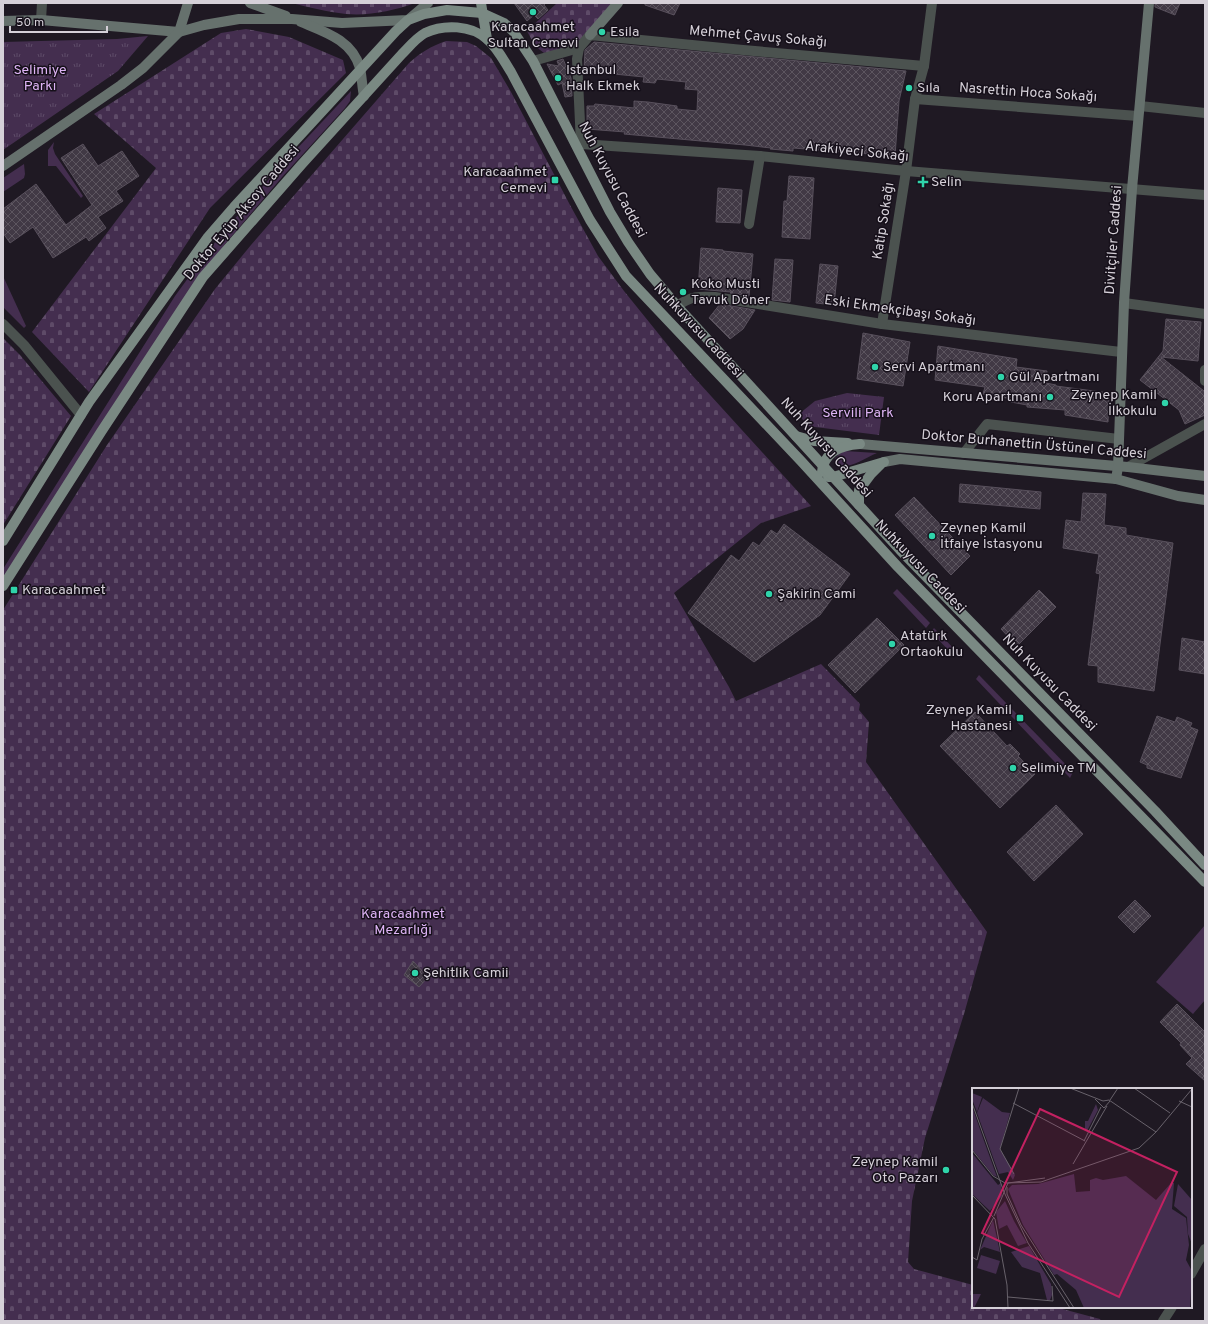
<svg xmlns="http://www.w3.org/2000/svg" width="1208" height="1324" viewBox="0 0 1208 1324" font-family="Overpass,sans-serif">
	<defs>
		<pattern id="cemetery-stones" width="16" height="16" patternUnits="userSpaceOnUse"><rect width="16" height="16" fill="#442e4f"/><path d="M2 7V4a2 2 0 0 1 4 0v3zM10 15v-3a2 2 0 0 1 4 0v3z" fill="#5e4b68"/></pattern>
		<pattern id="park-tufts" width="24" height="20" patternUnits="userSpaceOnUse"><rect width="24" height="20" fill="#442e4f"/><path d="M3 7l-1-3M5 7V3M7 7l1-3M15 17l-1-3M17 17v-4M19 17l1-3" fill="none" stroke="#5e4b68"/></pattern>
		<pattern id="building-cross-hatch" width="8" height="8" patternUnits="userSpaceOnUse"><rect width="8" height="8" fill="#413945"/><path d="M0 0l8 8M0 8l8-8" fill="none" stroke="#5c555f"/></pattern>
	</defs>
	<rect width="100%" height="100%" fill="#1f1923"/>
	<g fill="#442e4f">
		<path d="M351 91 350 101 345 108 283 176 225 244 3 581V569L175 296 191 274 219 237 276 171Z"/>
		<path d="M54 142 53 148 55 154 83 196 81 198 56 166H48V150Z"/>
		<path d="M24 164 25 174 24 178 3 192V178Z"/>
		<path d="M3 276 26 326 24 328 3 307Z"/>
		<path d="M845 451 877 453C865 458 850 469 837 466L835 461V458L841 453Z"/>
		<path d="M897 589 930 623 926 628 893 593Z"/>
		<path d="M934 628 957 652 954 656 931 632Z"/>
		<path d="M979 675 1073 772 1070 778 976 679Z"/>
		<path d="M1205 925V1000L1193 1014 1156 982Z"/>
	</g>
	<g fill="url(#cemetery-stones)">
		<path d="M291 3H415C393 11 369 16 346 14 327 12 309 7 291 3Z"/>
		<path d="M557 3H620L582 48 544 53 535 46 527 31Z"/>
		<path d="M246 29 289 37 343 60 346 73 210 208 89 392 32 332 156 168 94 114 221 33Z"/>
		<path d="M446 41 467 42 476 46 491 58 511 92 570 205 598 256 624 291 691 374 811 506 761 523 674 593 729 687 736 701 821 664 860 704 859 710 869 722 866 762 987 932 964 1014 925 1138 912 1201 908 1262 914 1269 973 1285V1307H1055L1100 1319 1101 1321H3V610L107 445 215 289 251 245 409 63C420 53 431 46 446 41Z"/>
		<path d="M3 338 20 355 71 416 3 525Z"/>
	</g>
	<g fill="url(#park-tufts)">
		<path d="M148 36 118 71 3 150V42L117 39Z"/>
		<path d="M847 393 884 397 879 435 807 426 799 414 815 401Z"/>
	</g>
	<g fill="url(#building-cross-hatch)" stroke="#58505c">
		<path d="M514 3H546L544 5 548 10 538 19 534 15 527 21Z"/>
		<path d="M645 3H680L674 15 645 5Z"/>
		<path d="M1155 3H1180L1175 15 1155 7Z"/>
		<path d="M594 42 906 71 899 101 895 156 793 148V151L770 149 771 148 745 145 624 134 625 132 587 129V106H594L595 104 634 108V101L648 102 677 106V109L697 111 698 90 685 89 686 82 657 79 655 83 643 82 644 77 584 71 585 50Z"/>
		<path d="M563 59 571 78 572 96 565 97 562 83 558 85 547 64 559 66 557 61Z"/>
		<path d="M83 144 98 166 122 151 139 176 116 191 123 201 98 217 106 228 89 241 86 237 53 258 33 227 10 243 3 233V209L36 184 66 225 92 205 61 158Z"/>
		<path d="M789 176 814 178 810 239 782 237 784 201H787Z"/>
		<path d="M718 188 742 190 740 223 716 222Z"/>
		<path d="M701 248 723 250V251L753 254 749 296 730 293 731 292 698 289Z"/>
		<path d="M775 259 793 260 790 302 772 300Z"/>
		<path d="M820 264 838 266 834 305 816 303Z"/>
		<path d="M720 304 755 310 743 329 730 339 709 318Z"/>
		<path d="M1166 319 1201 322 1198 361 1161 357 1204 391 1205 394V415L1185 424 1179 410 1140 380 1163 351Z"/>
		<path d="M863 333 910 342 903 386 857 379Z"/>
		<path d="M938 346 1017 359 1016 367 1047 371 1046 383 1056 385V386L1109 393 1108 422 1065 415V410L1027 407V405L1011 402 1012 399 983 394 985 387 935 380Z"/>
		<path d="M960 484 1041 492 1040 509 959 502Z"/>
		<path d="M1083 493 1106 494 1104 525 1126 528V535L1173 543 1154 691 1098 682V666L1088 665 1100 574 1096 573 1099 554 1063 548 1066 520 1081 522Z"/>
		<path d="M914 497 970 556 951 575 895 515Z"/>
		<path d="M784 524 850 574 820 615 754 662 688 613 731 555 739 561 753 542 759 546 771 530 777 534Z"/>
		<path d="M1039 590 1056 607 1017 646 1001 629Z"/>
		<path d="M877 618 904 645 855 693 828 665Z"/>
		<path d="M1182 638 1205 642V674L1179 670Z"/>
		<path d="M975 712 1007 746 1010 744 1020 754 1018 756 1035 774 1000 808 940 746Z"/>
		<path d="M1157 716 1175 722 1177 717 1192 723 1190 727 1198 730 1181 778 1147 768V765L1140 762Z"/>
		<path d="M1056 805 1083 834 1034 881 1007 852Z"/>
		<path d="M1135 900 1151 916 1134 933 1118 917Z"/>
		<path d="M413 961 428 977 419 987 404 975Z"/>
		<path d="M1177 1004 1205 1032V1081L1186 1064 1192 1058 1180 1045 1181 1043 1160 1022Z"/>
	</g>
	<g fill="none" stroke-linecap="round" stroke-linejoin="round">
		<g stroke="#4b524f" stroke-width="10">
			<path d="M41 20 42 3"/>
			<path d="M533 61 579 48"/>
			<path d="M915 99 1138 116"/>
			<path d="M1140 106 1205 113"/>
			<path d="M581 144 760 156 906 171 1205 195"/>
			<path d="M577 146 581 144 577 59 579 48 590 35 743 50 924 66"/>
			<path d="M749 224 760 156"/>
			<path d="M1124 303 1205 314"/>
			<path d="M677 306C691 296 699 296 715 297L882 324 1121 352"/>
			<path d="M3 324 24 345 81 415"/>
			<path d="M882 324 906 171 915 99 924 66 932 3"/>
			<path d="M1205 370V381"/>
			<path d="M964 453 987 424 1119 439"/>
			<path d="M1128 467 1205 424"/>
			<path d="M1191 1274 1205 1249"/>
			<path d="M1163 1321 1172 1307"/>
		</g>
		<g stroke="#66716d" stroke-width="10">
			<path d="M250 3 286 16"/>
			<path d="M3 21 41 20 179 32 204 25 239 19H292L342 23 408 20 428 3"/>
			<path d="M301 22C325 32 352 40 360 68 362 77 362 87 364 96"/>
			<path d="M590 35 618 3"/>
			<path d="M3 166 121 85 143 68 179 32 188 3"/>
			<path d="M860 444 1128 467 1205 476"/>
			<path d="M884 462 900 459 1116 479 1178 496 1205 500"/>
			<path d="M1116 479 1118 467 1124 303 1132 189 1149 3"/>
		</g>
		<g stroke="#7a8983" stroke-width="10">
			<path d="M481 3 487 39"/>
			<path d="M796 436 814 441 848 443"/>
			<path d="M822 472C824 451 843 445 860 444"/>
			<path d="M828 477H833L884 462"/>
			<path d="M859 505V490L871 474 881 464"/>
			<path d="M3 541 89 402 208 237 234 207 396 31 408 20 424 14 447 10 482 13 504 23 513 31 533 61 610 212 628 242 650 274 677 306 900 550 1155 811 1205 865"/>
			<path d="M3 586 101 432 203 277 302 164 402 54C409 47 416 38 425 33 444 24 471 25 487 39 497 47 504 61 511 72L590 220 626 276 801 461 898 567 1205 882"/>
		</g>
	</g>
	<g fill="#2fd4aa" stroke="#16101a" stroke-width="1.5">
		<circle cx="533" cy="12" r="4"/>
		<circle cx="602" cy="32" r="4"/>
		<circle cx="558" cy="78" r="4"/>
		<circle cx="909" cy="88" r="4"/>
		<rect x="551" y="176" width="8" height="8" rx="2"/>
		<path d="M921 176h4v4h4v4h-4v4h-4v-4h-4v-4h4z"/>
		<circle cx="683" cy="292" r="4"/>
		<circle cx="875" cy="367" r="4"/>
		<circle cx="1001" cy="377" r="4"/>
		<circle cx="1050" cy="397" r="4"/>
		<circle cx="1165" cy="403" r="4"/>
		<circle cx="932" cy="536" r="4"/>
		<rect x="10" y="586" width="8" height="8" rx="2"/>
		<circle cx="769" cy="594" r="4"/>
		<circle cx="892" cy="644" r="4"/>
		<rect x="1016" y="714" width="8" height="8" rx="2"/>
		<circle cx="1013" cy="768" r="4"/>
		<circle cx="415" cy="973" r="4"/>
		<circle cx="946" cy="1170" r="4"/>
	</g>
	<g text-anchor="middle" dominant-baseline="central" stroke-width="3" stroke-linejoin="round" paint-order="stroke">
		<g font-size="14" fill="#d5d0d8" stroke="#16101a" text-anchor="start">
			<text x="533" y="27" text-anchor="middle">Karacaahmet<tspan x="533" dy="16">Sultan Cemevi</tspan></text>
			<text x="610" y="32">Esila</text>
			<text x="566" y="70">İstanbul<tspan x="566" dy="16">Halk Ekmek</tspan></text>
			<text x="917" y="88">Sıla</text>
			<text x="547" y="172" text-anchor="end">Karacaahmet<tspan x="547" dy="16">Cemevi</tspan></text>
			<text x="931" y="182">Selin</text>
			<text x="691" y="284">Koko Musti<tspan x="691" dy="16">Tavuk Döner</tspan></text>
			<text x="883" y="367">Servi Apartmanı</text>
			<text x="1009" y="377">Gül Apartmanı</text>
			<text x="1157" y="395" text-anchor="end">Zeynep Kamil<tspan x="1157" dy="16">İlkokulu</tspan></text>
			<text x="1042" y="397" text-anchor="end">Koru Apartmanı</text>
			<text x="940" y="528">Zeynep Kamil<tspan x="940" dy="16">İtfaiye İstasyonu</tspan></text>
			<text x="22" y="590">Karacaahmet</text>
			<text x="777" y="594">Şakirin Cami</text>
			<text x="900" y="636">Atatürk<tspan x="900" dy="16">Ortaokulu</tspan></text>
			<text x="1012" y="710" text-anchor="end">Zeynep Kamil<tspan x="1012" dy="16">Hastanesi</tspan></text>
			<text x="1021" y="768">Selimiye TM</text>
			<text x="423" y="973">Şehitlik Camii</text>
			<text x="938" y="1162" text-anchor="end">Zeynep Kamil<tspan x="938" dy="16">Oto Pazarı</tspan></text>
		</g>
		<g font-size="14" fill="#d5d0d8" stroke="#16101a">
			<text transform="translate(758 37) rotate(5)">Mehmet Çavuş Sokağı</text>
			<text transform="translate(1028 93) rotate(4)">Nasrettin Hoca Sokağı</text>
			<text transform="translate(857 152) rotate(6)">Arakiyeci Sokağı</text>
			<text transform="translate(612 180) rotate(62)">Nuh Kuyusu Caddesi</text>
			<text transform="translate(242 213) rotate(-50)">Doktor Eyüp Aksoy Caddesi</text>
			<text transform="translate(884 221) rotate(-81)">Katip Sokağı</text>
			<text transform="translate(1114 240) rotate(-86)">Divitçiler Caddesi</text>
			<text transform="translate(900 311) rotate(8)">Eski Ekmekçibaşı Sokağı</text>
			<text transform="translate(698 331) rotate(47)">Nuhkuyusu Caddesi</text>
			<text transform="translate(1034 445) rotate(5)">Doktor Burhanettin Üstünel Caddesi</text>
			<text transform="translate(826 448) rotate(48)">Nuh Kuyusu Caddesi</text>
			<text transform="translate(920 567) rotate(46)">Nuhkuyusu Caddesi</text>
			<text transform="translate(1049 683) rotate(46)">Nuh Kuyusu Caddesi</text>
		</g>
		<g font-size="14" fill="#deb4f5" stroke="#16101a">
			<text x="40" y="70">Selimiye<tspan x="40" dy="16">Parkı</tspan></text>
			<text x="858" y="413">Servili Park</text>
			<text x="403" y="914">Karacaahmet<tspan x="403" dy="16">Mezarlığı</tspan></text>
		</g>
	</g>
	<g transform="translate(972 1088)">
		<rect width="220" height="220" fill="#1f1923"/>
		<path d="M9 167 28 173 24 186 5 180ZM0 206H9L2 220H0Z" fill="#442e4f"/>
		<path d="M0 5 10 9 5 24 0 11ZM11 10 30 24 38 25 28 61 43 87 41 92 36 84 27 86 5 25ZM0 18 11 50 25 89 21 87 0 61ZM0 65 26 97 29 95 30 108 18 123 0 106ZM102 86 104 104 118 103V92L124 90 131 92 154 88 184 112 199 95H202L200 121 214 130 217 157 214 172 220 183 218 220H112L104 202 85 186 82 187 51 137 36 101 40 97 66 96ZM206 96 220 112V156L216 146 215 129 202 118ZM33 113 42 133 55 155 46 158 35 137 27 141 24 124ZM57 158 79 196 80 207 78 212H75L68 185 50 179 39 164Z" fill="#442e4f"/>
		<path d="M124 16 126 22 115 43H113V33H116ZM21 132 28 164 12 159 8 162Z" fill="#442e4f"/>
		<path fill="none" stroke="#68626b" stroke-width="1" d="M98 0 131 13 137 12 184 44M162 0 198 25M123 11 132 20 138 13M138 12 146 0M207 13 220 19M0 15 32 104M41 15 113 53M112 53 129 19M0 62 21 88 33 95 69 94 167 60 184 44 220 1M101 76 135 18M42 86 28 61 47 0M35 99V106L49 137 102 220M32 104 56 155 98 220M0 107 23 131 35 197 36 220M22 128 36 95 73 90M0 169 5 172 10 151 22 129M36 209 81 213 80 198"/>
		<path fill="#c32161" fill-opacity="0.15" stroke="#c32161" stroke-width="2" d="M68 21 205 84 147 209 10 145Z"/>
		<rect width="220" height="220" fill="none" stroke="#d5d0d8" stroke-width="2"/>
	</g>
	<rect width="1208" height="1324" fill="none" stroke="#d5d0d8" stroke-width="8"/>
	<path d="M10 26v6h97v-6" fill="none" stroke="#d5d0d8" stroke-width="2"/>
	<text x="16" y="26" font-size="12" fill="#d5d0d8" stroke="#16101a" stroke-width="3" paint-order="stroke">50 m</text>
</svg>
